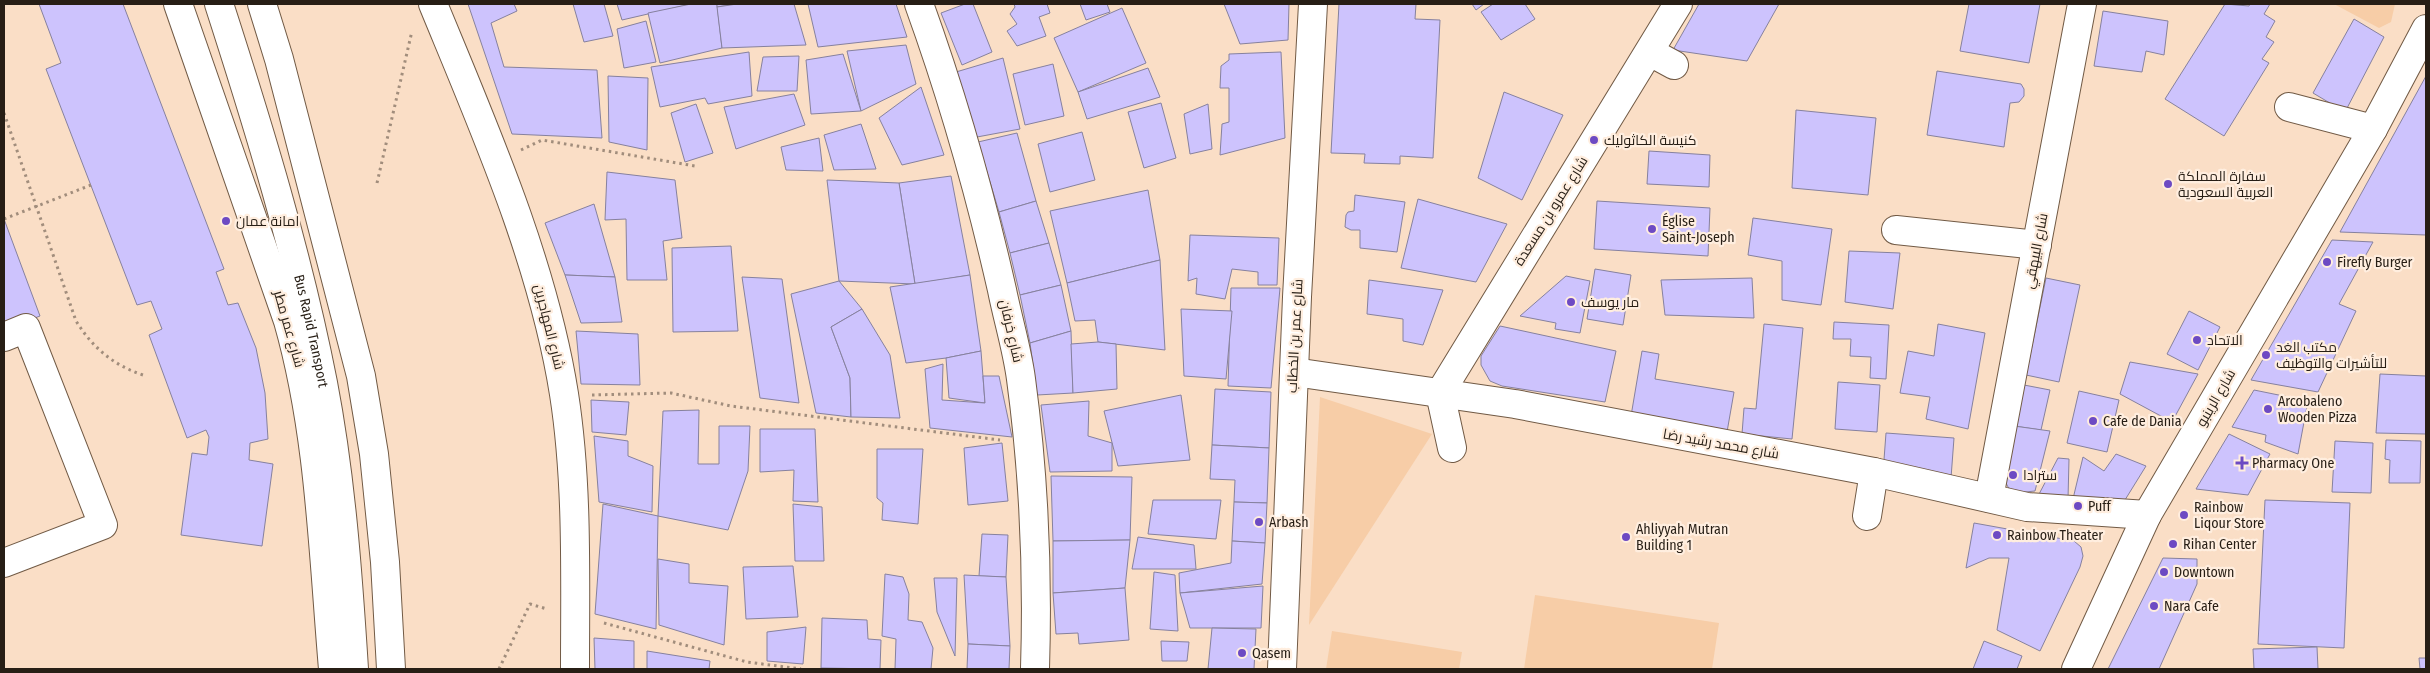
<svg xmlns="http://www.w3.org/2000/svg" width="2430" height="673" viewBox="0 0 2430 673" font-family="'Fira Sans Condensed',Cairo,sans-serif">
	<rect width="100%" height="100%" fill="#fadec6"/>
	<g fill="#f7cda7">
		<path d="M2334 4H2395L2391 22 2379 28Z"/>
		<path d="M1320 397 1432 434 1309 625Z"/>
		<path d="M1535 595 1719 623 1712 669H1524Z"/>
		<path d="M1332 631 1462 652 1459 669H1326Z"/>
	</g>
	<g fill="#cdc3fd" stroke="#86819e">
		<path d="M39 4H123L224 269 216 272 228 305 238 303 256 348 265 393 268 439 250 443 249 460 273 464 262 546 181 535 192 453 207 455 209 437 206 430 187 438 149 335 162 329 151 301 137 305 46 69 61 63Z"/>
		<path d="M468 4H514L517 11 491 23 504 67 597 70 602 138 512 134Z"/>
		<path d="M573 4H604L613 36 584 42Z"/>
		<path d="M617 4H691L622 20Z"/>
		<path d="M691 4H717L722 48 660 63 648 13Z"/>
		<path d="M717 4H737L717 7Z"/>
		<path d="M737 4H794L806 45 722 48 717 7Z"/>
		<path d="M808 4H896L907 37 818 47Z"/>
		<path d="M965 4H973L992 52 962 65 941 13Z"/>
		<path d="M1014 4H1047L1050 13 1039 17 1046 36 1017 46 1007 31 1017 24 1010 14 1015 7Z"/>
		<path d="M1080 4H1107L1110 12 1086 20Z"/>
		<path d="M1224 4H1289L1288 40 1240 44Z"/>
		<path d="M1339 4H1416L1415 19 1440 20 1433 158 1400 156V164L1364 163 1365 154 1331 153Z"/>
		<path d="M1472 4H1484L1476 10Z"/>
		<path d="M1493 4H1525L1535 19 1501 40 1481 12Z"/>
		<path d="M1699 4H1779L1747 61 1673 50Z"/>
		<path d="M1969 4H2040L2029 63 1960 51Z"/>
		<path d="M2225 4 2249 6 2250 4H2270L2264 14 2275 21 2266 37 2274 42 2262 59 2269 63 2224 136 2165 99Z"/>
		<path d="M1122 8 1146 63 1078 92 1054 38Z"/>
		<path d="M2103 11 2168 21 2164 55 2146 51 2142 72 2094 66Z"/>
		<path d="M2354 19 2384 37 2345 112 2313 93Z"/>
		<path d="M646 21 656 62 624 68 617 29Z"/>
		<path d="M906 45 916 84 861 111 847 51Z"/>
		<path d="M749 52 752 96 708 104 705 98 660 107 651 67Z"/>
		<path d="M1281 52 1285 138 1220 155 1222 124 1229 122V88H1220L1221 66 1229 60V54Z"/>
		<path d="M843 54 861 111 811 114 806 60Z"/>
		<path d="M799 56 797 91H757L763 57Z"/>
		<path d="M1003 58 1020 129 977 137 956 72Z"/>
		<path d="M1053 64 1064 116 1025 125 1013 74Z"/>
		<path d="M1148 68 1160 97 1087 119 1078 92Z"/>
		<path d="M1937 71 2021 84 2024 89V96L2019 102 2010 103 2004 147 1927 135Z"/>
		<path d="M608 76 648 78 647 150 609 142Z"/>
		<path d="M2426 76V235L2340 232Z"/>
		<path d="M921 87 944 155 902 165 879 118Z"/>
		<path d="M1504 92 1563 115 1522 200 1478 178Z"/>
		<path d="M794 94 805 125 736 149 724 107Z"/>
		<path d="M1161 103 1176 158 1144 168 1128 112Z"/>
		<path d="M696 104 713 153 685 162 671 113Z"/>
		<path d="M1208 104 1212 149 1190 154 1184 114Z"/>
		<path d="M1796 110 1876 118 1868 195 1792 188Z"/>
		<path d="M861 124 876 169 834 170 824 135Z"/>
		<path d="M1082 132 1095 180 1050 192 1038 144Z"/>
		<path d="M1017 133 1036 201 999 212 978 142Z"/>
		<path d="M819 138 823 171 786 170 781 147Z"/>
		<path d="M1649 151 1710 155 1709 187 1647 184Z"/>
		<path d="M607 172 675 180 682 238 663 241 667 280H627L626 219 605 220Z"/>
		<path d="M951 176 970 275 915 284 899 183Z"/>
		<path d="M827 180 899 183 915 284 839 281Z"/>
		<path d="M1148 190 1160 260 1067 283 1050 211Z"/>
		<path d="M1355 195 1405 202 1397 252 1360 248V230H1351L1345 227 1346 215 1348 212 1354 211Z"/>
		<path d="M1418 199 1507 224 1476 282 1401 268Z"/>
		<path d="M1036 201 1049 243 1010 253 999 212Z"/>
		<path d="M1597 201 1710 208 1708 256 1594 249Z"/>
		<path d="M594 204 615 277 565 275 545 223Z"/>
		<path d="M1753 218 1832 229 1821 305 1782 300V261L1748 255Z"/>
		<path d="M4 219 40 316 4 330Z"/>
		<path d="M1190 235 1279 238 1277 285H1258V272L1232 269 1225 299 1196 294 1197 278 1188 281Z"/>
		<path d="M2332 240 2373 242 2339 304 2356 311 2318 392 2251 380Z"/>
		<path d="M1049 243 1061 285 1020 295 1010 253Z"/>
		<path d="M731 246 738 331 673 332 672 248Z"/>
		<path d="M1849 251 1900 253 1893 309 1845 302Z"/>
		<path d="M1160 260 1165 350 1098 342 1095 320 1075 321 1067 283Z"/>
		<path d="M1595 269 1631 275 1623 325 1587 319Z"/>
		<path d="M565 275 615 277 622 322 581 323Z"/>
		<path d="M970 275 981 351 946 358 906 363 890 287Z"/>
		<path d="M1566 276 1590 281 1580 333 1555 329 1556 323 1520 316Z"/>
		<path d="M742 277 782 279 799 403 760 398Z"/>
		<path d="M1752 278 1754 318 1665 315 1661 280Z"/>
		<path d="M2046 278 2080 285 2059 382 2026 375Z"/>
		<path d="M1369 280 1443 290 1423 345 1403 341V319L1367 314Z"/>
		<path d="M839 281 862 309 831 327 850 378 851 417 816 413 791 294Z"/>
		<path d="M1061 285 1071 331 1030 343 1020 295Z"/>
		<path d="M1231 288H1280L1271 388 1228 386Z"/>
		<path d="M862 309 890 355 900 418 851 417 850 378 831 327Z"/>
		<path d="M1181 309 1232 311 1226 379 1184 376Z"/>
		<path d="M2189 311 2220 327 2198 370 2167 354Z"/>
		<path d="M1834 322 1889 325 1886 379 1870 378 1871 357 1850 356 1851 339H1833Z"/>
		<path d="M1764 324 1803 328 1792 439 1742 434 1744 408 1756 409Z"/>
		<path d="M1938 324 1985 333 1968 429 1926 419 1930 397 1900 393 1908 351 1934 356Z"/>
		<path d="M1500 326 1616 351 1605 402 1502 386 1490 381 1481 365V356Z"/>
		<path d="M576 331 638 334 640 385 581 384Z"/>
		<path d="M1071 331 1073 393 1037 395 1030 343Z"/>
		<path d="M1098 342 1116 344 1117 389 1073 393 1071 344Z"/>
		<path d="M981 351 985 403 949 398 946 358Z"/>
		<path d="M1642 351 1659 354 1655 379 1734 392 1727 432 1631 416Z"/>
		<path d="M2130 362 2198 374 2172 422 2120 394Z"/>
		<path d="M943 364 942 400 985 403 983 376H999L1012 437 930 428 925 369Z"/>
		<path d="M2380 374 2426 376V434L2376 433Z"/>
		<path d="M1838 382 1880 385 1877 432 1835 429Z"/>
		<path d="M2024 385 2050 390 2041 430 2014 426Z"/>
		<path d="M1215 389 1271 392 1269 448 1212 445Z"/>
		<path d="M2254 390 2308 401 2298 454 2265 442 2266 435 2232 427Z"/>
		<path d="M2079 391 2119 400 2107 452 2067 443Z"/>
		<path d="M1181 395 1190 460 1118 466 1104 411Z"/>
		<path d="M591 400 629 402 626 435 592 432Z"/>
		<path d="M1089 401 1088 436 1112 443V471L1050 472 1041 405Z"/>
		<path d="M699 410 698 464H719V426H750L748 471 728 530 658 516 663 411Z"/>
		<path d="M2014 426 2050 431 2035 491 2015 493 2008 487 2003 477Z"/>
		<path d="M760 429H815L818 502 793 501 794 470 760 472Z"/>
		<path d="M1886 433 1954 438 1951 478 1883 473Z"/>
		<path d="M2229 434 2270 454 2248 495 2196 489Z"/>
		<path d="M594 436 628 441V456L653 466 652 512 599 502Z"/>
		<path d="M2386 440 2421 441 2420 483H2389L2390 460 2385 459Z"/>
		<path d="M2335 441 2373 443 2371 493 2332 492Z"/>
		<path d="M1002 443 1008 501 968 505 964 448Z"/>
		<path d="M1212 445 1269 448 1267 503 1234 502 1235 480 1210 479Z"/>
		<path d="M877 449H923L918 524 882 520 883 503 877 498Z"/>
		<path d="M2116 454 2146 466 2120 508 2072 503 2083 457 2104 471Z"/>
		<path d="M2058 458 2069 459 2068 499 2038 496Z"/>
		<path d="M1051 476 1132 477 1130 540 1053 541Z"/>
		<path d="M1153 500H1221L1216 539 1148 534Z"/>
		<path d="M2265 500 2350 503 2344 648 2258 644Z"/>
		<path d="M1234 502 1267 503 1265 543 1232 541Z"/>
		<path d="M603 504 658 516 656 629 595 614Z"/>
		<path d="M793 504 822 507 824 561H795Z"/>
		<path d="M1974 523 2074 541 2081 547 2083 556 2080 567 2040 651 1997 630 2009 558H1989L1966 568Z"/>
		<path d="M982 534 1008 535 1006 577 979 576Z"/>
		<path d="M1138 537 1194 545 1196 569H1132Z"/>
		<path d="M1130 540 1125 588 1053 593V541Z"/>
		<path d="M1232 541 1265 543 1262 584 1180 593 1179 573 1231 563Z"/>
		<path d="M2163 558 2197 559V584L2159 669H2108Z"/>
		<path d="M658 559 689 564V583L728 586 724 645 659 625Z"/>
		<path d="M793 566 798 617 746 619 743 567Z"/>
		<path d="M1154 572 1175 575 1178 631 1150 629Z"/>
		<path d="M885 574 903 577 909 594 908 620 922 622 933 648 931 669H895L896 639 882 636Z"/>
		<path d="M964 575 1006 577 1010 646 968 644Z"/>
		<path d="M934 578H957L955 656 937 612Z"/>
		<path d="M1263 586 1261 628H1190L1180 593Z"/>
		<path d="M1125 588 1129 640 1079 644 1078 633 1056 634 1053 593Z"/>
		<path d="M822 618 867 620 868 639 881 640 880 669 821 668Z"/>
		<path d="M806 627 803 664 767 661V632Z"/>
		<path d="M1212 628 1256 629 1254 669H1208Z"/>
		<path d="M594 638 634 641V669H595Z"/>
		<path d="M1161 641 1189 642 1187 661H1162Z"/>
		<path d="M1984 641 2022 656 2017 669H1973Z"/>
		<path d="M968 644 1010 646 1009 669H967Z"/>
		<path d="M2317 647 2318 669H2254L2253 649Z"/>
		<path d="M647 651 710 661 709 669H647Z"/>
		<path d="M2419 658H2426V669H2420Z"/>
	</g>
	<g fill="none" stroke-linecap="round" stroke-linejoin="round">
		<defs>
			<g id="minor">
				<path id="s1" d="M219 4C259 128 298 255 323 383 341 477 348 574 354 669"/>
				<path d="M433 4C484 128 543 261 564 394 578 483 575 579 575 669"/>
				<path d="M919 4C953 98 980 193 1002 290 1008 320 1017 349 1021 379 1034 475 1038 572 1035 669"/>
				<path d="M1650 52 1674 65"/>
				<path d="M2289 107 2373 129"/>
				<path d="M1896 230 2037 245"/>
				<path d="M4 337 26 328 103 525 4 563"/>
				<path d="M1294 372 1515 404 1874 472 2027 507 2147 515"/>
				<path d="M1452 448 1440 393 1678 4"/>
				<path d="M1989 498 2082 4"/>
				<path d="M1867 516 1874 472"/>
				<path d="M1282 669 1297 297 1313 4"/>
				<path d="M2076 669 2147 515 2373 129 2426 29"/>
			</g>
			<g id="major">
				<path d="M178 4 288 321C320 433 323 553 333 669"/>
				<path d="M262 4 279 59 361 376 374 454 385 562 391 669"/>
			</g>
		</defs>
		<use href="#minor" stroke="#715a45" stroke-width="30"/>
		<use href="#major" stroke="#715a45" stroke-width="30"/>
		<g stroke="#a18d7c" stroke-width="3" stroke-dasharray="2.5 4" stroke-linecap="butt">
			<path d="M4 113 76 321C93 348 113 365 143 375"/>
			<path d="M521 150 542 140 695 166"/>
			<path d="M377 183 412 31"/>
			<path d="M592 395 671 393 731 406 1000 440"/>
			<path d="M604 623 747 662 801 669"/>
			<path d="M499 669 530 604 547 609"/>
		</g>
		<use href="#minor" stroke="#fff" stroke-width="28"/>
		<use href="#major" stroke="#fff" stroke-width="28"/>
		<path stroke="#a18d7c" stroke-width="3" stroke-dasharray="2.5 4" stroke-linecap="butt" d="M4 219 91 185"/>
	</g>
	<g fill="#6d4ac3" stroke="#ffeedf" stroke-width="2">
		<circle cx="1594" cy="140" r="5"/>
		<circle cx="2168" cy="184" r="5"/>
		<circle cx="226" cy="221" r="5"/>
		<circle cx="1652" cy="229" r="5"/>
		<circle cx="2327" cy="262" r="5"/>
		<circle cx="1571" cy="302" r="5"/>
		<circle cx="2197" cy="340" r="5"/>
		<circle cx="2266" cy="355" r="5"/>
		<circle cx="2268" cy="409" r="5"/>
		<circle cx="2093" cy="421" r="5"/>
		<path d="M2239.5 455.5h5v5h5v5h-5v5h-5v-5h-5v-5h5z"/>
		<circle cx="2013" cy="475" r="5"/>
		<circle cx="2078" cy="506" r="5"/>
		<circle cx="2184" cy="515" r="5"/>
		<circle cx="1259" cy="522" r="5"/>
		<circle cx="1997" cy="535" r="5"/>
		<circle cx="1626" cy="537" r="5"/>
		<circle cx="2173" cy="544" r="5"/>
		<circle cx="2164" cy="572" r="5"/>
		<circle cx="2154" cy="606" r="5"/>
		<circle cx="1242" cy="653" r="5"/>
	</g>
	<g text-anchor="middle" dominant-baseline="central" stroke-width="4.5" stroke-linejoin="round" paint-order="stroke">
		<g font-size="14" fill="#271e15" stroke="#ffeedf" text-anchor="start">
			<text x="1604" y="140">كنيسة الكاثوليك</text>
			<text x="2178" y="176">سفارة المملكة<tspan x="2178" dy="16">العربية السعودية</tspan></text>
			<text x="236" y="221">امانة عمان</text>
			<text x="1662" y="221">Église<tspan x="1662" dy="16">Saint-Joseph</tspan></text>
			<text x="2337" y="262">Firefly Burger</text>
			<text x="1581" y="302">مار يوسف</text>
			<text x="2207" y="340">الاتحاد</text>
			<text x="2276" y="347">مكتب الغد<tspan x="2276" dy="16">للتأشيرات والتوظيف</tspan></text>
			<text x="2278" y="401">Arcobaleno<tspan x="2278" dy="16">Wooden Pizza</tspan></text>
			<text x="2103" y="421">Cafe de Dania</text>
			<text x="2252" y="463">Pharmacy One</text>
			<text x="2023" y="475">سترادا</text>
			<text x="2088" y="506">Puff</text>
			<text x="2194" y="507">Rainbow<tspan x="2194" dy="16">Liqour Store</tspan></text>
			<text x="1269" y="522">Arbash</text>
			<text x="1636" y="529">Ahliyyah Mutran<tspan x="1636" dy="16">Building 1</tspan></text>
			<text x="2007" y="535">Rainbow Theater</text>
			<text x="2183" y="544">Rihan Center</text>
			<text x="2174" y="572">Downtown</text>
			<text x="2164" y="606">Nara Cafe</text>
			<text x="1252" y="653">Qasem</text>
		</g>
		<g font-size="14" fill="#271e15" stroke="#ffeedf">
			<text transform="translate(1551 211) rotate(-58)">شارع عمرو بن مسعدة</text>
			<text transform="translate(2036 251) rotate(-79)">شارع البيهقي</text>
			<text transform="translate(549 327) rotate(76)">شارع المهاجرين</text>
			<text transform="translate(289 329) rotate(74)">شارع عمر مطر</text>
			<text transform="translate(1011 331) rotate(77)">شارع خرفان</text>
			<text stroke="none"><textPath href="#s1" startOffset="340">Bus Rapid Transport</textPath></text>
			<text transform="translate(1295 336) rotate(-87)">شارع عمر بن الخطاب</text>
			<text transform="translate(2216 398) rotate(-60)">شارع الرينبو</text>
			<text transform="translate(1721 444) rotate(10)">شارع محمد رشيد رضا</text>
		</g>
	</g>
	<rect width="2430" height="673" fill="none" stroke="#271e15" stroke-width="10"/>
</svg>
